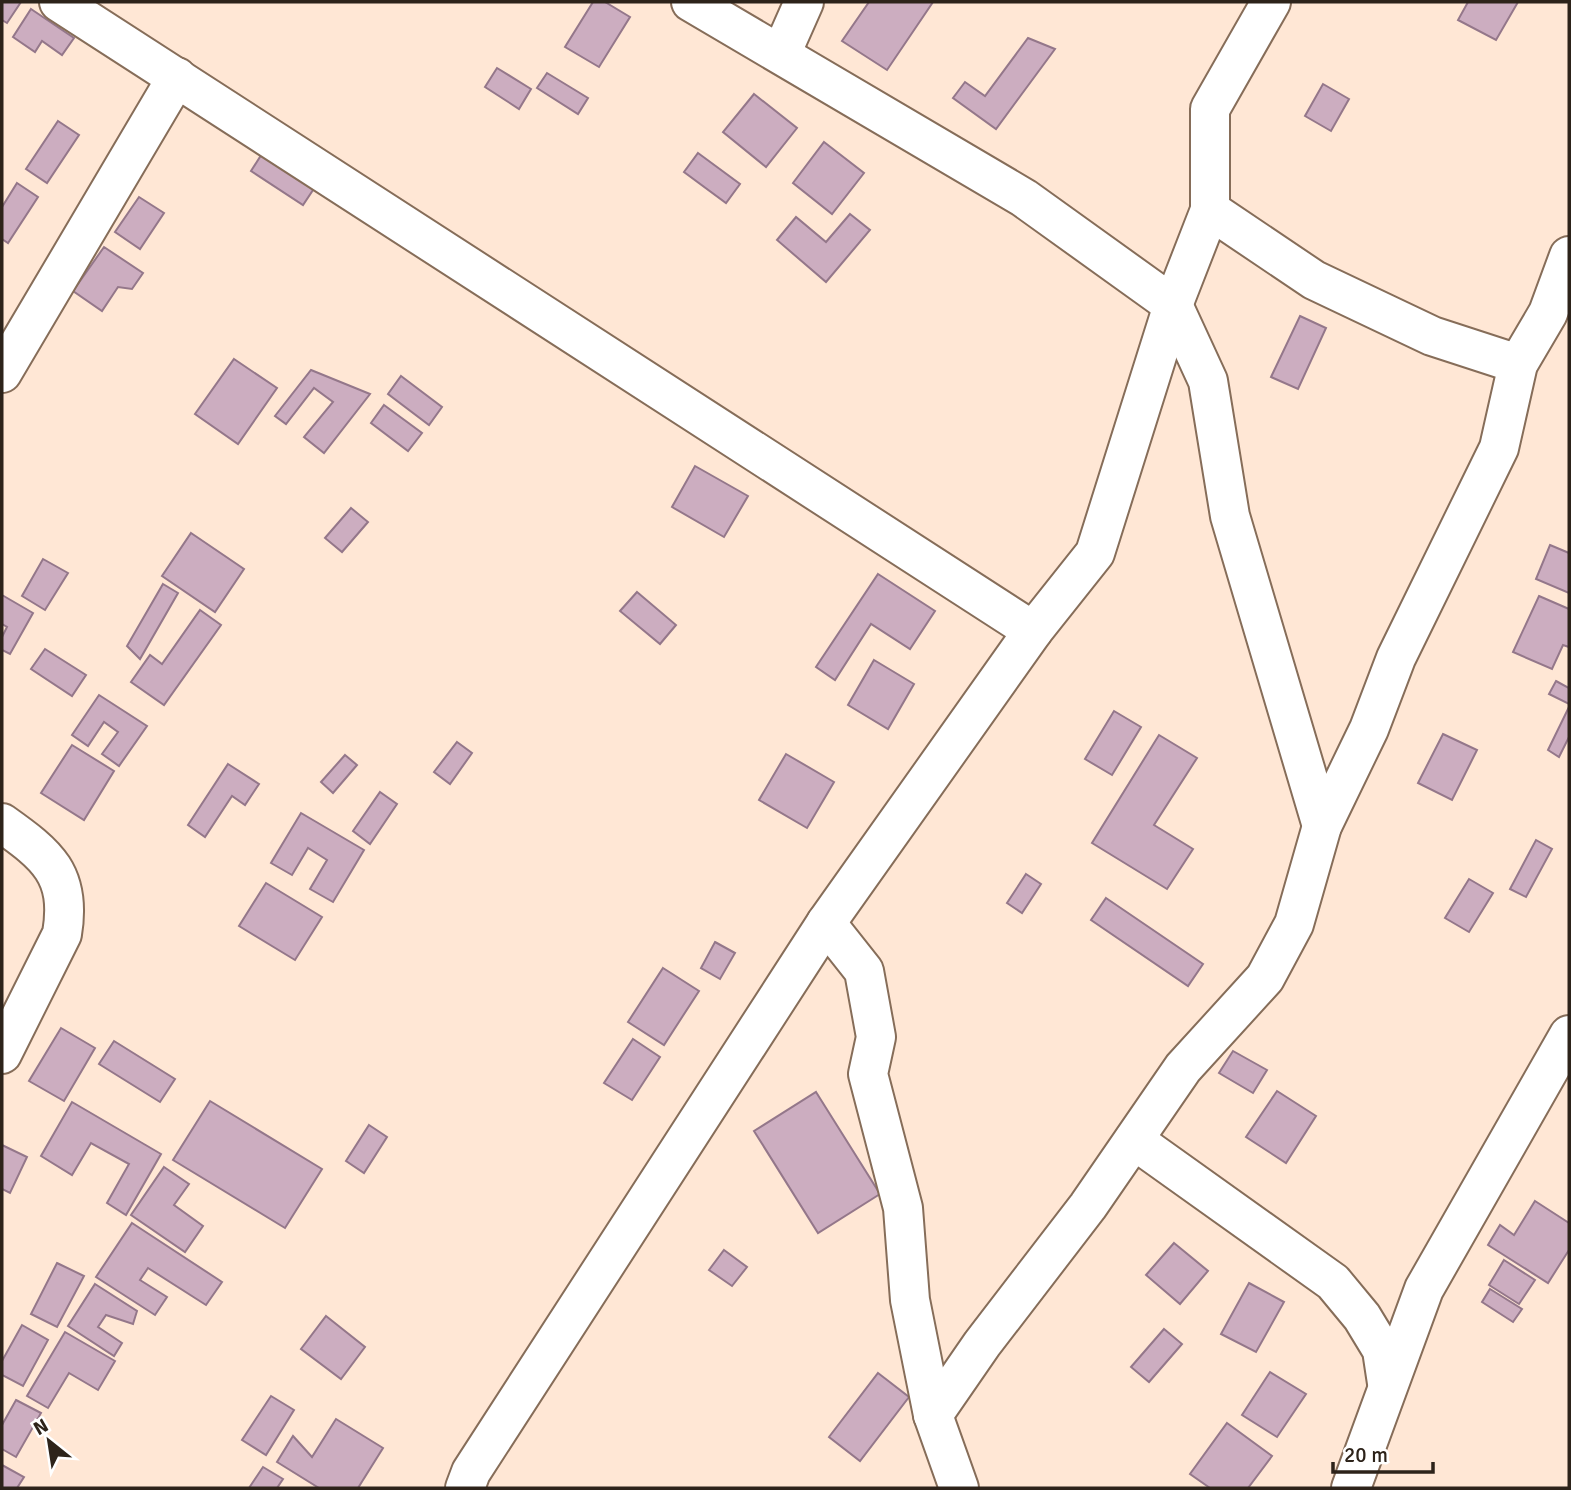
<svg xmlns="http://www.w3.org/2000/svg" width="1571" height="1490" viewBox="0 0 1571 1490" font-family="Signika,sans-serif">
	<rect width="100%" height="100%" fill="#ffe7d5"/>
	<g fill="#ccadc0" stroke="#94778a" stroke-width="2">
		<path d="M2 2H21L7 23 2 20Z"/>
		<path d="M593 2H605L630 17 599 67 565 47Z"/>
		<path d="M869 2H933L887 70 842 41Z"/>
		<path d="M1468 2H1518L1496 40 1458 20Z"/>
		<path d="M31 9 74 38 62 55 42 41 35 52 13 37Z"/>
		<path d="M1028 38 1055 49 996 129 953 98 965 82 985 96Z"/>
		<path d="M497 68 531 89 519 109 485 87Z"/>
		<path d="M547 73 588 98 578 114 537 88Z"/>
		<path d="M1323 84 1349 99 1331 131 1305 116Z"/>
		<path d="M754 94 797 128 766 167 723 132Z"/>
		<path d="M58 121 79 135 47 183 26 169Z"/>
		<path d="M824 142 864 173 832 214 793 183Z"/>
		<path d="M265 149 317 184 303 205 251 171Z"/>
		<path d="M698 153 740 184 726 203 684 172Z"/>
		<path d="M17 183 38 197 8 243 2 239V207Z"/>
		<path d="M139 197 164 213 140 249 115 232Z"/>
		<path d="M850 214 870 230 826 282 777 240 796 217 826 242Z"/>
		<path d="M104 247 143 273 132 289 118 287 102 311 73 291Z"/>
		<path d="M1300 316 1326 328 1298 389 1271 377Z"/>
		<path d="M234 359 277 388 238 444 195 414Z"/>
		<path d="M311 370 370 394 324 453 304 437 333 402 314 388 286 424 275 416Z"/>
		<path d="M401 376 442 407 429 425 388 394Z"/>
		<path d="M384 405 422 433 408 451 371 423Z"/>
		<path d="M695 466 748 496 724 537 672 507Z"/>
		<path d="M351 508 368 522 342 552 325 538Z"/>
		<path d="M191 533 244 569 215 612 162 576Z"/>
		<path d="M1550 545 1569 553V593L1536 579Z"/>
		<path d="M43 559 68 573 45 610 22 596Z"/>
		<path d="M878 574 935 611 910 649 871 624 835 680 816 667Z"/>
		<path d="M163 584 178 593 140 659 127 646Z"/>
		<path d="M637 592 676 625 660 644 620 611Z"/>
		<path d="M2 595 33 613 10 654 2 650V637L7 627 2 624Z"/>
		<path d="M1539 596 1569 609V647L1563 645 1552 669 1513 652Z"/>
		<path d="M200 610 221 625 164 705 131 682 150 655 162 664Z"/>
		<path d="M45 649 86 675 72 696 31 669Z"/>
		<path d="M874 660 914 684 888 729 848 705Z"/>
		<path d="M1556 681 1569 688V704L1549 694Z"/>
		<path d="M99 695 147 726 119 766 102 754 118 732 104 722 88 746 72 735Z"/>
		<path d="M1569 707V737L1559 757 1548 750Z"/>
		<path d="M1114 711 1141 727 1112 775 1085 759Z"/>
		<path d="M1443 734 1477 750 1452 800 1418 783Z"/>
		<path d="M1159 735 1197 758 1154 825 1193 849 1167 889 1092 843Z"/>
		<path d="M457 742 472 753 450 784 434 772Z"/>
		<path d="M72 745 114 771 84 820 41 793Z"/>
		<path d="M786 754 834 782 807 828 759 800Z"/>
		<path d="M345 755 357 765 333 793 321 782Z"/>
		<path d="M228 764 259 784 245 805 232 796 205 837 188 825Z"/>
		<path d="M380 792 397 804 370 844 353 831Z"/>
		<path d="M301 813 364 850 333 902 310 889 327 860 308 848 292 875 271 863Z"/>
		<path d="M1536 840 1552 849 1526 897 1510 889Z"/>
		<path d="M1026 874 1041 884 1022 913 1007 903Z"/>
		<path d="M1469 879 1493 893 1469 932 1445 918Z"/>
		<path d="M266 883 322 917 295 960 239 926Z"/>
		<path d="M1106 898 1203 964 1188 986 1091 920Z"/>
		<path d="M715 942 735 953 720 979 701 968Z"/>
		<path d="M663 968 699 991 664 1045 628 1022Z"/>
		<path d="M61 1028 95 1048 64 1101 29 1081Z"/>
		<path d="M633 1039 660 1057 632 1100 604 1083Z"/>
		<path d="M114 1041 175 1079 160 1102 99 1064Z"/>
		<path d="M1233 1051 1267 1070 1253 1093 1219 1073Z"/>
		<path d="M1277 1091 1316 1116 1286 1163 1246 1137Z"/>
		<path d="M816 1092 880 1194 818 1233 754 1131Z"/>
		<path d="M210 1101 322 1169 285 1228 173 1160Z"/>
		<path d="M72 1102 161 1154 126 1215 107 1203 129 1164 91 1143 72 1175 41 1156Z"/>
		<path d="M369 1125 387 1137 364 1173 346 1161Z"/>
		<path d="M2 1145 27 1157 10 1193 2 1189Z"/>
		<path d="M164 1167 189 1184 174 1205 203 1226 185 1252 131 1215Z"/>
		<path d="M1535 1201 1569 1223V1250L1548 1283 1488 1245 1500 1225 1514 1235Z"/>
		<path d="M132 1223 222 1282 206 1305 148 1268 140 1280 167 1297 155 1315 96 1277Z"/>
		<path d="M1174 1243 1208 1271 1180 1304 1146 1275Z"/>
		<path d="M724 1250 747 1267 732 1286 709 1270Z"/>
		<path d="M1504 1260 1535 1280 1519 1304 1489 1285Z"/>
		<path d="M57 1263 84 1276 57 1327 31 1314Z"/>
		<path d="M1249 1283 1284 1302 1256 1352 1221 1334Z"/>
		<path d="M95 1284 137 1311 133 1324 106 1315 98 1327 122 1343 114 1356 68 1326Z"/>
		<path d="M1490 1289 1522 1309 1513 1322 1482 1302Z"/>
		<path d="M326 1316 365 1347 341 1379 301 1349Z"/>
		<path d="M22 1325 48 1340 23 1386 2 1375V1361Z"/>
		<path d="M1164 1329 1182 1344 1149 1382 1131 1367Z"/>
		<path d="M65 1332 115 1361 98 1390 69 1373 48 1408 27 1396Z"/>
		<path d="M1270 1372 1306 1394 1277 1437 1242 1415Z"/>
		<path d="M878 1373 909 1397 860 1461 829 1437Z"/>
		<path d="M271 1396 294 1410 266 1455 242 1440Z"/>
		<path d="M16 1400 41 1413 16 1457 2 1449V1425Z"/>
		<path d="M336 1419 383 1448 358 1488H319L277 1462 293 1436 312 1457Z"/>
		<path d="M1227 1423 1272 1456 1248 1488H1210L1190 1474Z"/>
		<path d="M2 1465 24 1477 17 1488H2Z"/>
		<path d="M263 1467 283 1479 277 1488H249Z"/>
	</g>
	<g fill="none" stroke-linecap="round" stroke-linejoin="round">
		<defs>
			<g id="minor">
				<path d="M59 2 1033 631 826 923 471 1472 465 1488"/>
				<path d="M691 2 1024 198 1173 305 1208 381 1230 516 1322 826"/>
				<path d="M781 54 804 2"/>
				<path d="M1210 210 1314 280 1432 336 1518 364"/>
				<path d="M2 373 177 77"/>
				<path d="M1033 631 1095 553 1173 305 1210 210V109L1271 2"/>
				<path d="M2 823C47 855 72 874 62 934L2 1054"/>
				<path d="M826 923 864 971 876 1037 868 1074 903 1208 910 1300 933 1415 959 1488"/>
				<path d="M1134 1140 1333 1282 1362 1317 1382 1350 1387 1383"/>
				<path d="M933 1415 982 1344 1088 1206 1183 1068 1265 978 1294 924 1322 826 1369 729 1396 658 1499 448 1518 364 1548 313 1569 256"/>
				<path d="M1351 1488 1424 1289 1569 1035"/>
			</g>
		</defs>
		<use href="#minor" stroke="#866d59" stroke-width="42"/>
		<use href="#minor" stroke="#fff" stroke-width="38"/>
	</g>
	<rect width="1571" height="1490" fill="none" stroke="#2d231a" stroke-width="7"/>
	<g transform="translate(49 1441) rotate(330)" stroke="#ffffff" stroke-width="5" paint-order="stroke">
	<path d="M0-5L12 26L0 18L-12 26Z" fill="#2d231a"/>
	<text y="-10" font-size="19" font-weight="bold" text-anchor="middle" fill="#2d231a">N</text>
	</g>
	<path d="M1333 1462v10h100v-10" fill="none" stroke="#2d231a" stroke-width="3.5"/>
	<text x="1344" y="1462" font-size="21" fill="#2d231a" stroke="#ffffff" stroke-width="5" paint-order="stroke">20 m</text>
</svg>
